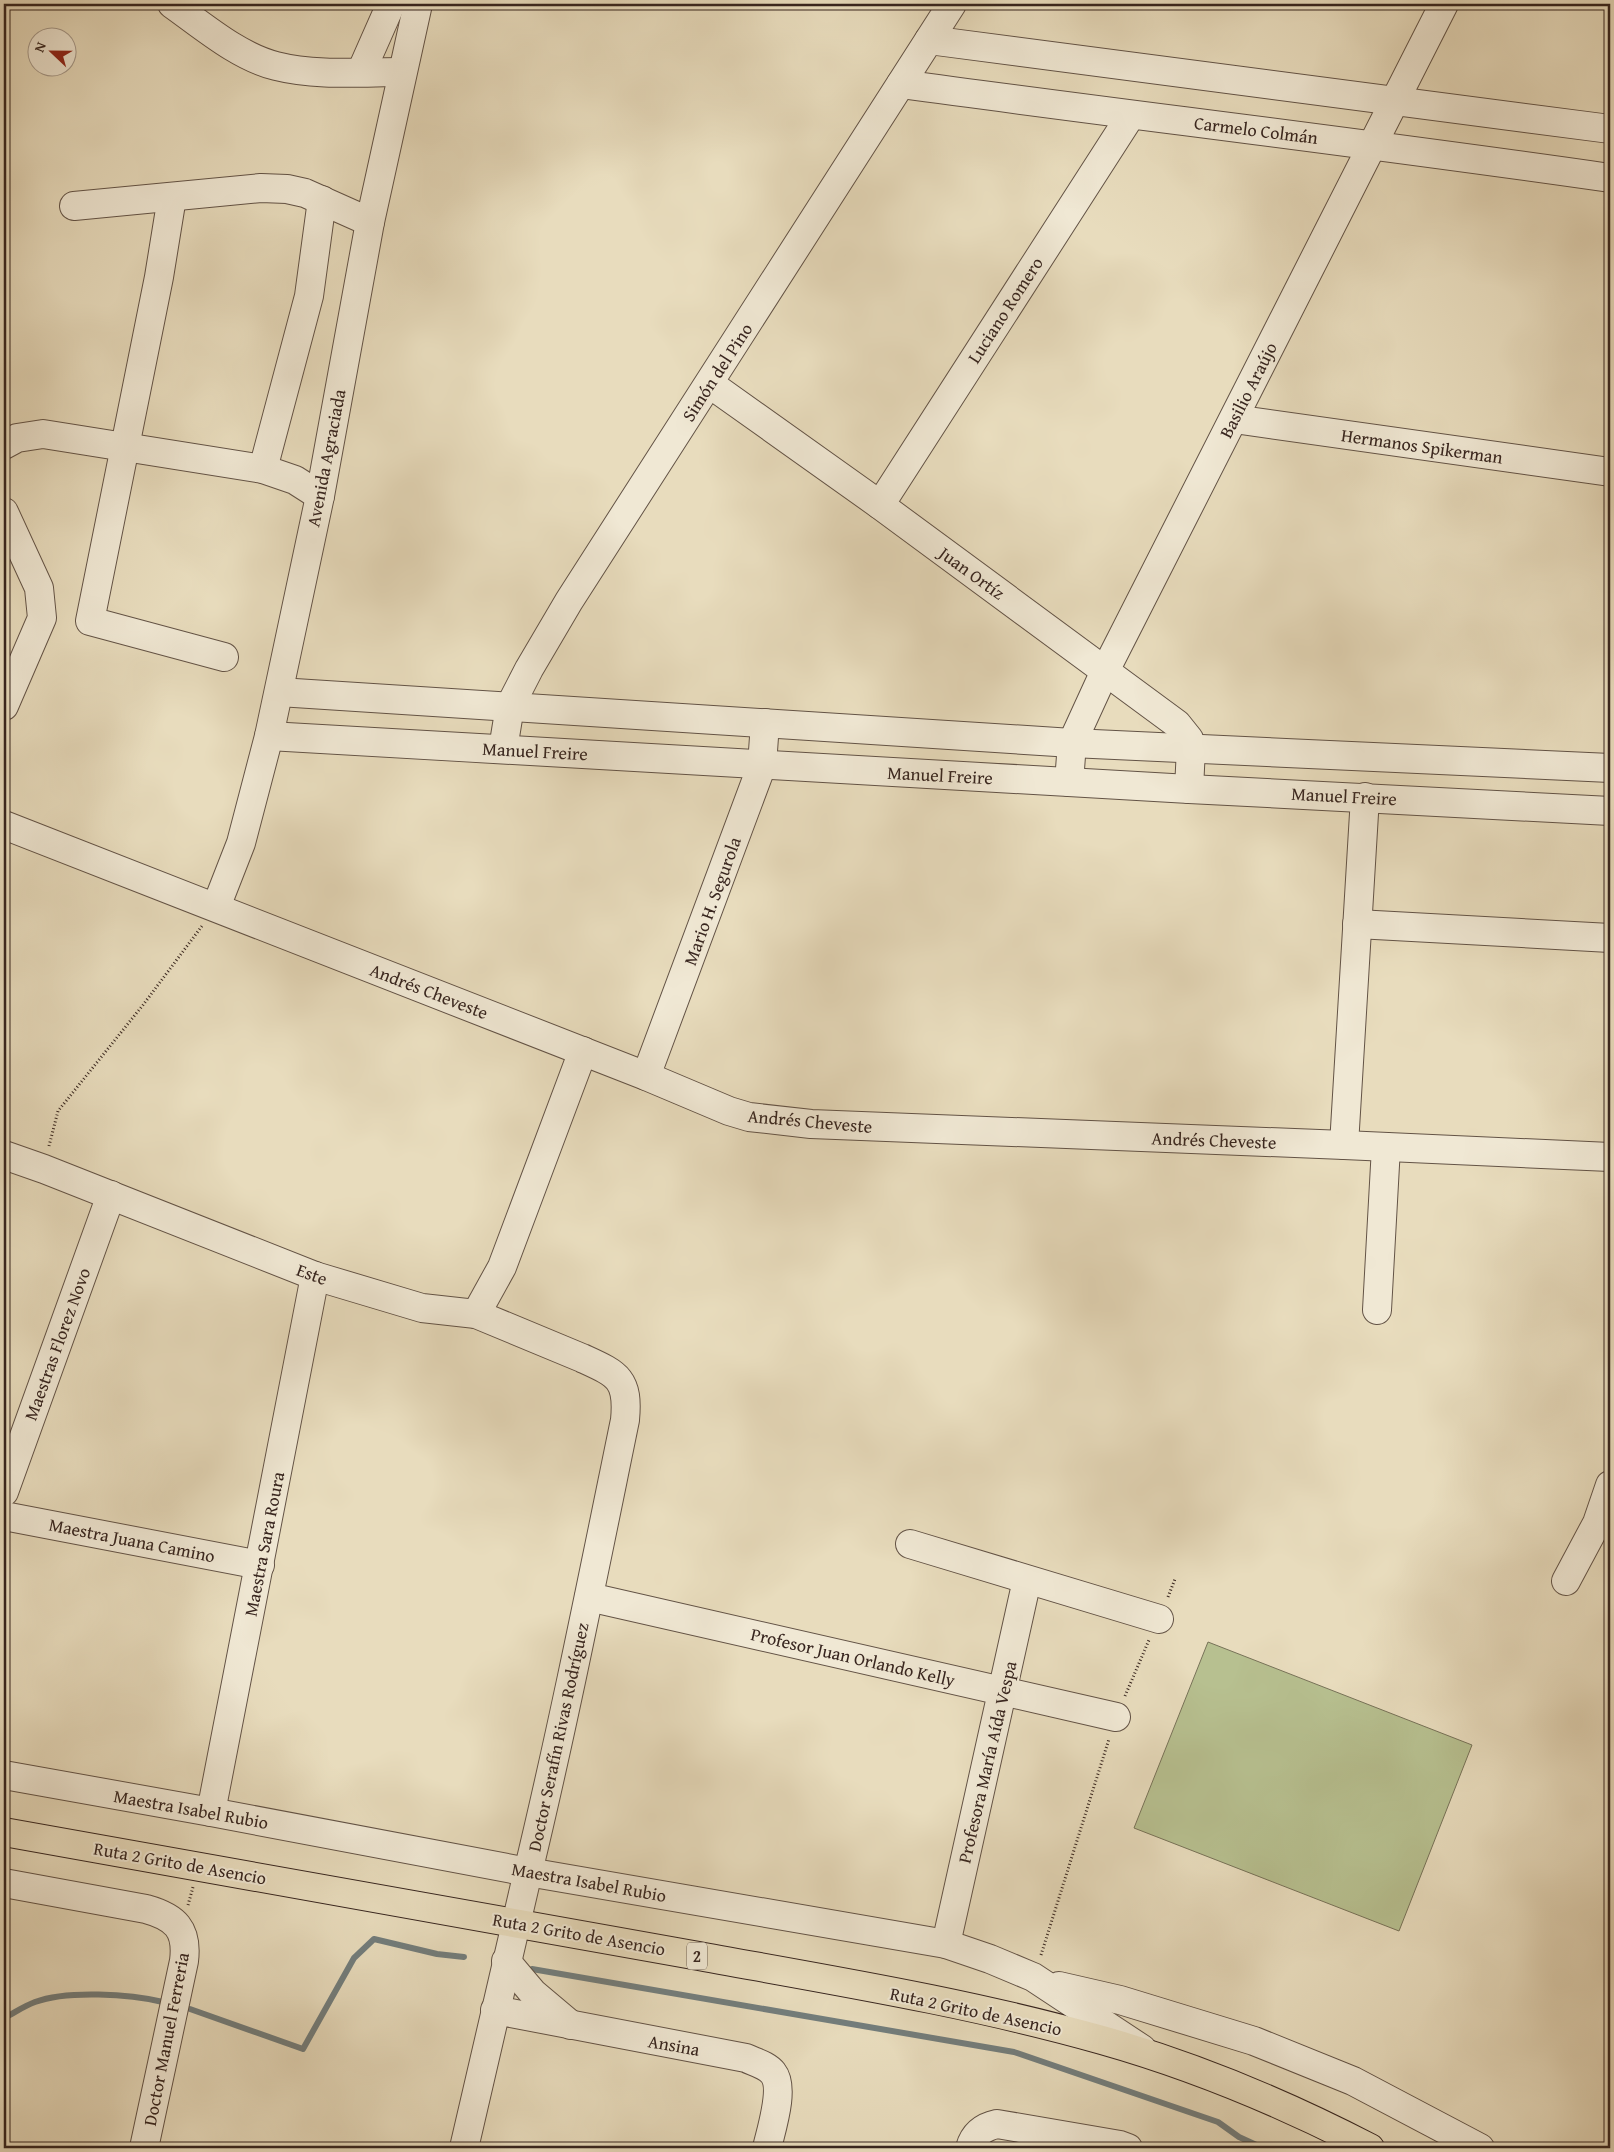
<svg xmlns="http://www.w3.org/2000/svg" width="1614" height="2152" viewBox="0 0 1614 2152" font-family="'Gentium Book Plus',serif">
	<rect width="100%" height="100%" fill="#e8dcbd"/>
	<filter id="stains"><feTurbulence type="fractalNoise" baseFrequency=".004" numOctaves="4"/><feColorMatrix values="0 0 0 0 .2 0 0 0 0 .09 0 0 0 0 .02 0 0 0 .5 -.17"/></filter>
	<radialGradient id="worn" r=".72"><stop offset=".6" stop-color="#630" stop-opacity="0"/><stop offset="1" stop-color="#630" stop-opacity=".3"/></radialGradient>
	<path fill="#b7c090" stroke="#777258" d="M1208 1642 1472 1745 1399 1931 1134 1828Z"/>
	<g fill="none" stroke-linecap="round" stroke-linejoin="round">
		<g stroke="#737e7d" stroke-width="6">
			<path d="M532 1969 1014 2052 1218 2122 1239 2137 1263 2148"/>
			<path d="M190 2009 303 2049 354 1958 374 1939 437 1954 464 1957"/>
			<path d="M4 2018C14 2013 24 2006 35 2002 67 1990 130 1994 163 2002"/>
		</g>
		<defs>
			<g id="minor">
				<path d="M172 4C203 26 239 57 276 66 315 76 363 72 402 72"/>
				<path d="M929 40 1610 129"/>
				<path d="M361 72 391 4"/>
				<path d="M901 84C1137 116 1374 144 1610 178"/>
				<path d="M172 197 159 277 90 621 224 657"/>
				<path d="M74 206 261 188 287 189 305 193 370 222"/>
				<path d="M710 384 880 505 1177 724 1189 739 1191 748 1189 789"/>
				<path d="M1234 419 1610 472"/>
				<path d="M4 445 17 438 43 434 263 469 295 480 320 496"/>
				<path d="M263 469 309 296 322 200"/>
				<path d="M880 505 1131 115"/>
				<path d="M4 512 39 588 42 618 4 706"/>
				<path d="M279 692 1072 743 1610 768"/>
				<path d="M269 736 1189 789 1610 811"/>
				<path d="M503 749 510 706 529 669 569 601 952 4"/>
				<path d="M1069 782 1072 743 1105 671 1444 4"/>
				<path d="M4 825 646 1076 729 1111 749 1117 811 1124 1344 1145 1610 1157"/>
				<path d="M216 907 241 843 269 736 320 496 370 222 418 4"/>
				<path d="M1357 924 1610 938"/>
				<path d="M646 1076 762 765 765 723"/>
				<path d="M1344 1145 1365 797"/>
				<path d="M4 1155 44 1169 315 1276 422 1308 476 1314 582 1358C617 1374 629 1378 625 1420 594 1571 564 1722 528 1872 506 1964 485 2056 464 2148"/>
				<path d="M1377 1310 1386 1147"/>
				<path d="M476 1314 502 1267 583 1051"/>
				<path d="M4 1492 111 1195"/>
				<path d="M4 1516 260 1565"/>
				<path d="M910 1544 1159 1619"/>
				<path d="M1566 1581 1597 1523 1610 1485"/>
				<path d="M589 1597 1116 1717"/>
				<path d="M4 1775 211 1812 528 1872 946 1944 990 1959 1033 1977 1142 2049"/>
				<path d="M211 1812 315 1276"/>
				<path d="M4 1883 146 1909C175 1917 188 1929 184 1961L144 2148"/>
				<path d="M946 1944 1027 1580"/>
				<path d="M506 1961 533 1993 571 2025"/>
				<path d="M1059 1986 1120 2000 1254 2041 1353 2081 1480 2148"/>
				<path d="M495 2010 746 2058C754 2062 767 2065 773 2073 785 2088 771 2130 767 2148"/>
				<path d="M970 2148C974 2134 983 2127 997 2124L1120 2145 1128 2148"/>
			</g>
			<path id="highway" d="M4 1832C234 1873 464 1912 693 1955 830 1980 968 2002 1102 2040 1194 2066 1285 2104 1370 2148"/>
		</defs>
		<use href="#minor" stroke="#635346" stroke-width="30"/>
		<use href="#highway" stroke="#37251f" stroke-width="30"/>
		<g stroke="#37251f" stroke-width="3" stroke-dasharray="1 2.5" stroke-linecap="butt">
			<path d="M49 1146 58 1111 143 1005 202 926"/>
			<path d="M1168 1597 1175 1579"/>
			<path d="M1125 1696 1149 1640"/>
			<path d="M188 1905 193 1887"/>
			<path d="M1041 1955 1109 1739"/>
		</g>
		<use href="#minor" stroke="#f0e8d4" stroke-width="28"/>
		<use href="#highway" stroke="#e8dcbd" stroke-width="28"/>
	</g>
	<g text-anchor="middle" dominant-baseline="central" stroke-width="4" stroke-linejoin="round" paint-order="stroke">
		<rect fill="#f0e8d4" stroke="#6e6055" stroke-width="1" x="687" y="1942.5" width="20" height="27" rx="4"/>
		<g font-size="16" font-weight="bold" fill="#37251f">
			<text x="697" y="1956">2</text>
		</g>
		<g font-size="18" fill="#37251f" stroke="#f0e8d4">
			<text transform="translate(1256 130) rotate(7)">Carmelo Colmán</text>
			<text transform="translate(1005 310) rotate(-57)">Luciano Romero</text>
			<text transform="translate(717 372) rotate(-57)">Simón del Pino</text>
			<text transform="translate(1248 390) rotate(-63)">Basilio Araújo</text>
			<text transform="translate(1422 446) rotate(8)">Hermanos Spikerman</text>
			<text transform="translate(326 458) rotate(-79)">Avenida Agraciada</text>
			<text transform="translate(972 573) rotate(36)">Juan Ortíz</text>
			<text transform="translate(535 751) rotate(3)">Manuel Freire</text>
			<text transform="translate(940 775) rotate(3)">Manuel Freire</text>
			<text transform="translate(1344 796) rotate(3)">Manuel Freire</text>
			<text transform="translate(712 901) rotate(-70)">Mario H. Segurola</text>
			<text transform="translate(429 991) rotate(21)">Andrés Cheveste</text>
			<text transform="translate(810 1121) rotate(5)">Andrés Cheveste</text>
			<text transform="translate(1214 1140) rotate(2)">Andrés Cheveste</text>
			<text transform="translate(312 1274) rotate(20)">Este</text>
			<text transform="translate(57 1344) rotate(-70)">Maestras Florez Novo</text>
			<text transform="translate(132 1540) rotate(11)">Maestra Juana Camino</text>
			<text transform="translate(264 1544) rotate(-79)">Maestra Sara Roura</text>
			<text transform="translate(853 1657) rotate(13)">Profesor Juan Orlando Kelly</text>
			<text transform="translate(558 1737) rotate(-78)">Doctor Serafín Rivas Rodríguez</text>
			<text transform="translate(987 1762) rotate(-77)">Profesora María Aída Vespa</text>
			<text transform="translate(191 1809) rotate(10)">Maestra Isabel Rubio</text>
			<text transform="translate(180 1863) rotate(10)">Ruta 2 Grito de Asencio</text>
			<text transform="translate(589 1882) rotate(10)">Maestra Isabel Rubio</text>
			<text transform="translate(579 1934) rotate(10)">Ruta 2 Grito de Asencio</text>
			<text transform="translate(976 2011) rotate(12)">Ruta 2 Grito de Asencio</text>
			<text transform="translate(166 2039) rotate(-79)">Doctor Manuel Ferreria</text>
			<text transform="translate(674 2045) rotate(10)">Ansina</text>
		</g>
	</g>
	<rect width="1614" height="2152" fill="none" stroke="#e8dcbd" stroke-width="20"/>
	<rect x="5" y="5" width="1604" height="2142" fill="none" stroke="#37251f" stroke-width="2.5"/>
	<rect x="10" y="10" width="1594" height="2132" fill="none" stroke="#37251f"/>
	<g transform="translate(52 52) rotate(292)"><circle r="24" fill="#f0e8d4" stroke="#a69a8c"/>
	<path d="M0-4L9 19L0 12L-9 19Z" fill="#8f2418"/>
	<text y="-8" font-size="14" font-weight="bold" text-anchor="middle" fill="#37251f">N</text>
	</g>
	<rect width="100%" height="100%" filter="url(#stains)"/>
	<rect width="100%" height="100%" fill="url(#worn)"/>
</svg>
